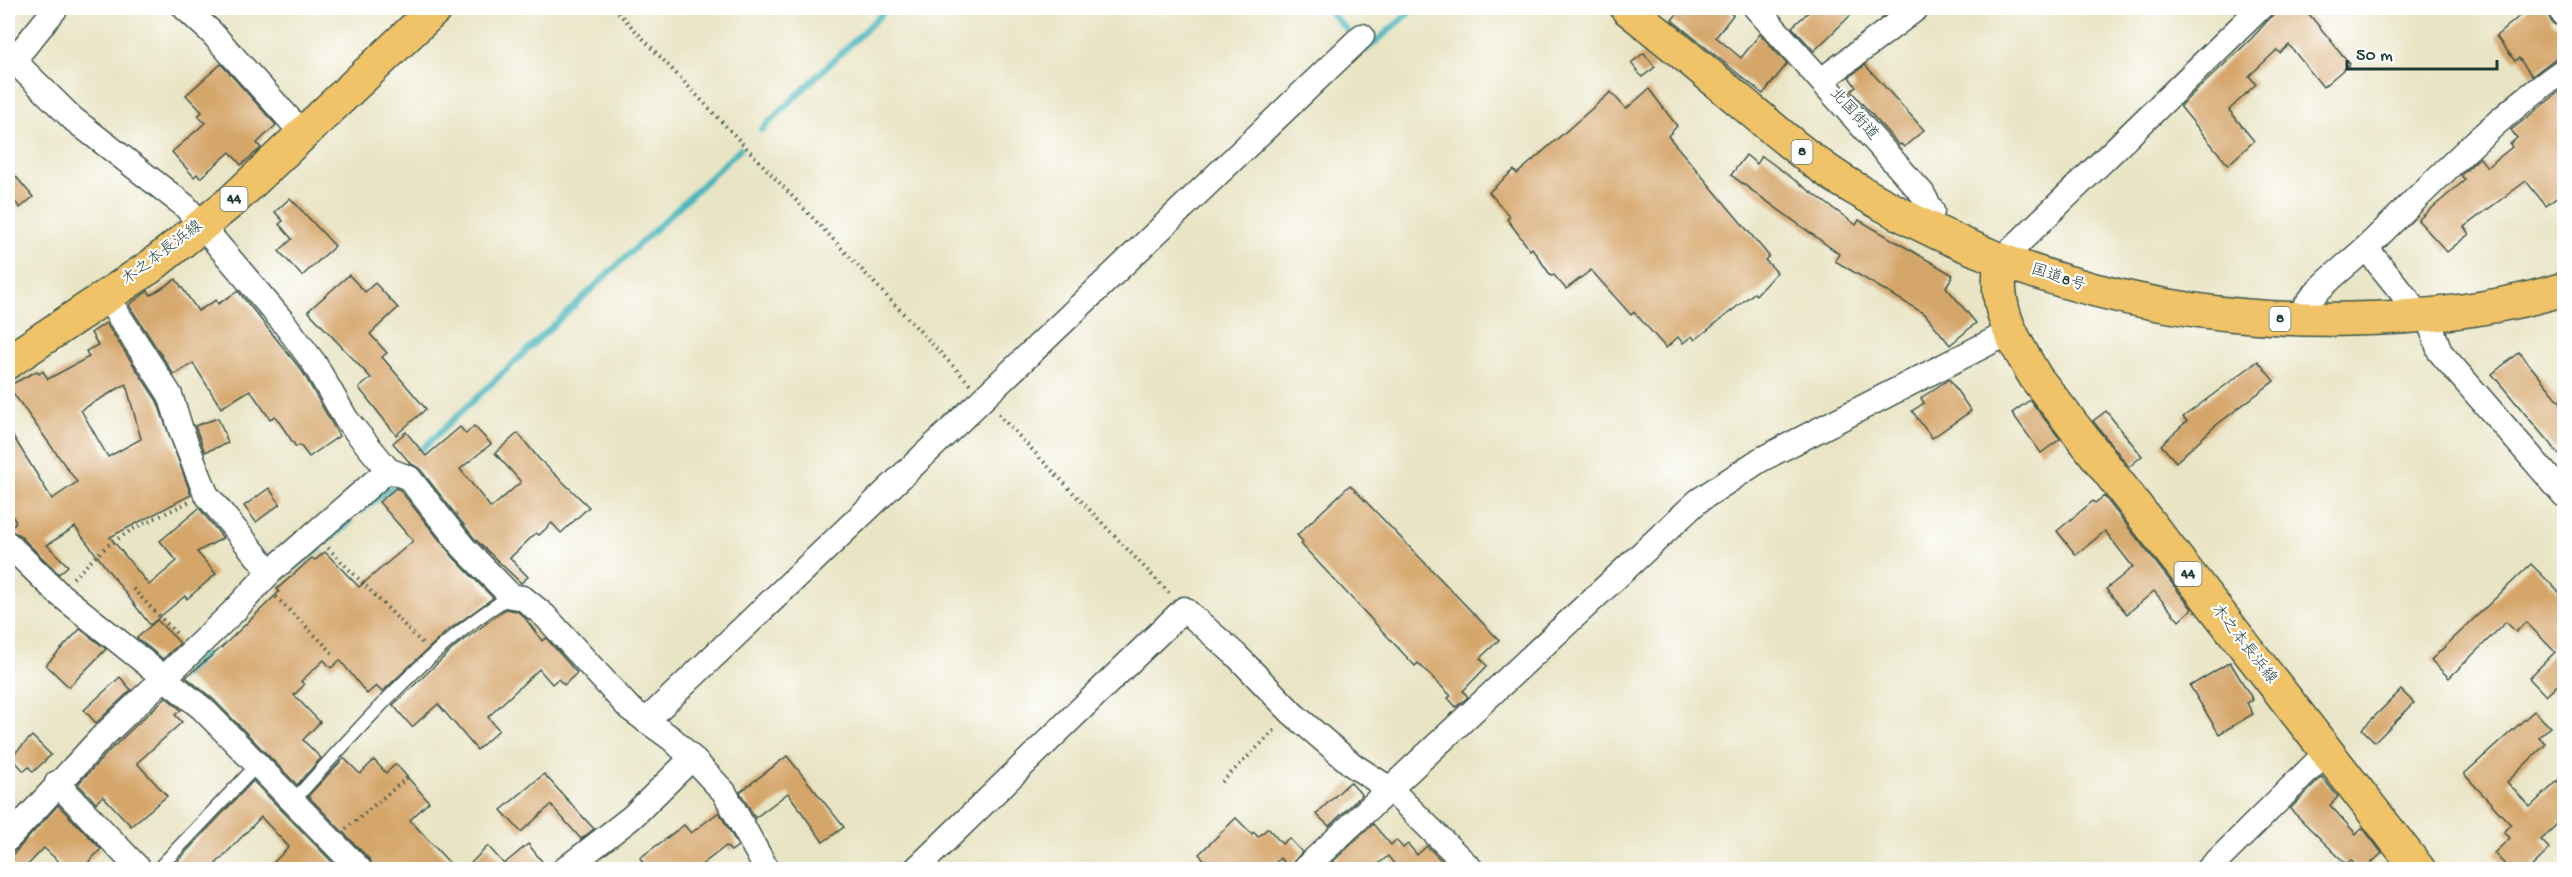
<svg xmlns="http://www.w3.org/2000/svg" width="2572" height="877" viewBox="0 0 2572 877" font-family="'Gochi Hand','Klee One',sans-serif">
	<rect width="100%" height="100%" fill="#fff"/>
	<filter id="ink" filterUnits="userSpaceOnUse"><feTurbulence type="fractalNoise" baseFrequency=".0167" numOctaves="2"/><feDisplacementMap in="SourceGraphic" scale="12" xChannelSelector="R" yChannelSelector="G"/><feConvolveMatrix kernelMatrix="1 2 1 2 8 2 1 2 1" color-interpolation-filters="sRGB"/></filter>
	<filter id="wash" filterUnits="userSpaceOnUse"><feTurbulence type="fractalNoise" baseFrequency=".008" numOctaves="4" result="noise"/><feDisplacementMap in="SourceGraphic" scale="24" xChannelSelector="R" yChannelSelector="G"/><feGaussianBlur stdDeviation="1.35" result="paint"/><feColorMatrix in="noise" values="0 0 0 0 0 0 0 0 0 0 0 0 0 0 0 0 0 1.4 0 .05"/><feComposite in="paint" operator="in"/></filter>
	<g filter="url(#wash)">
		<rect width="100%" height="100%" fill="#e9e4c4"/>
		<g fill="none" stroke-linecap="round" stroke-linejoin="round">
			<g stroke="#47b6bc" stroke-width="6">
				<path d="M1326 8 1347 30"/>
				<path d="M1365 51 1415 8"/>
				<path d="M761 130 888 8"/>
				<path d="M419 452 740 149"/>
				<path d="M362 511 398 482"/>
				<path d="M328 541 350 522"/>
				<path d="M280 578 320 548"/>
				<path d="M185 675 205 654"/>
				<path d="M8 854 15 846"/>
			</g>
		</g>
		<g id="blocks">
			<g fill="#d5a66b" fill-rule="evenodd">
				<path d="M1682 8H1724L1733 15 1716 37 1741 58 1760 34 1787 64 1763 94 1672 20Z"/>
				<path d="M1813 8H1858L1814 51 1792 27Z"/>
				<path d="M2279 8H2304L2350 64 2323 87 2289 45 2280 53 2277 50 2249 76 2256 84 2229 110 2254 141 2228 165 2180 106 2252 38Z"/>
				<path d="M2529 8H2545L2552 23 2565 29V56L2556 58 2532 76 2519 58 2515 61 2496 36Z"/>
				<path d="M1644 53 1655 67 1642 77 1631 63Z"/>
				<path d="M221 64 276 125 257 143 261 148 241 165 230 152 200 178 197 174 194 177 172 152 205 123 198 116 202 112 186 95Z"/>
				<path d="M1865 65 1924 130 1904 147 1901 144 1899 145 1851 91 1856 87 1849 77Z"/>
				<path d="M2565 87V191L2546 206 2526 181 2464 227 2469 234 2447 252 2418 220 2465 180 2461 175 2477 160 2480 158 2487 167 2512 147 2510 144 2517 138 2511 130Z"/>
				<path d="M1649 89 1677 126 1668 136 1769 256 1765 260 1777 272 1756 295 1754 293 1695 340 1692 336 1683 343 1678 337 1666 348 1634 312 1631 315 1591 270 1566 289 1554 275 1551 276 1532 248 1530 250 1507 219 1510 217 1489 192 1514 170 1517 174 1611 92 1626 109Z"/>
				<path d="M1746 155 1757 164 1762 156 1856 225 1859 220 1953 275 1946 287 1976 323 1950 345 1925 314 1835 261 1839 254 1731 175Z"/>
				<path d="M8 167 33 197 20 208 8 193Z"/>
				<path d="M290 198 335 246 302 276 279 251 292 239 279 224 283 221 275 212Z"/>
				<path d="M349 275 365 292 375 283 398 308 370 334 387 353 382 357 426 409 396 435 359 388 371 378 308 311Z"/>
				<path d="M176 279 198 311 216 300 218 304 238 291 302 371 339 436 309 457 300 445 296 447 275 416 270 419 250 390 221 408 193 363 174 375 129 305 148 291 151 295Z"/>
				<path d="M106 323 157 401 191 495 110 537 149 585 177 561 160 541 199 508 223 538 197 552 216 574 187 599 185 596 150 625 75 527 47 545 68 566 59 574 18 534 8 530 16 522 8 508V490L14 486 8 476V428L52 499 77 482 8 386 37 371 39 374 43 371 48 379 89 357 86 351 98 345 91 333ZM126 384 141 439 108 457 81 410Z"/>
				<path d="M2519 352 2565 408V462L2492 374Z"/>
				<path d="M2258 361 2274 381 2215 426 2176 462 2161 445 2187 421 2183 417Z"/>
				<path d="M1949 379 1971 411 1932 438 1912 411 1924 403 1921 398Z"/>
				<path d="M2030 400 2060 439 2041 453 2012 413Z"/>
				<path d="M2106 411 2142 456 2129 467 2093 421Z"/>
				<path d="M218 418 228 443 205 452 195 426Z"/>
				<path d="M474 426 491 444 460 469 491 508 521 482 495 453 518 433 539 459 589 507 561 533 552 523 539 535 536 533 510 558 528 577 521 583 474 538 420 469 410 463 393 443 406 432 426 456 460 427 466 434Z"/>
				<path d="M1350 485 1499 640 1480 658 1487 666 1463 691 1468 697 1456 707 1448 698 1451 696 1418 663 1415 666 1301 544 1303 542 1297 535Z"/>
				<path d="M269 488 280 504 256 522 244 506Z"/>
				<path d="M396 488 400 490 453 557 493 598 446 632 382 692 376 686 367 694 340 660 331 668 324 660 301 681 304 685 294 695 320 722 303 740 321 758 297 785 213 699 186 677 221 648 279 592 277 589 312 558 315 560 325 552 359 587 413 541 379 502Z"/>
				<path d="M2104 496 2192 609 2179 621 2154 591 2127 614 2106 589 2133 567 2105 531 2076 555 2057 531 2093 501 2095 503Z"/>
				<path d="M2531 564 2565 598V678L2546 696 2529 678 2555 652 2526 622 2516 632 2506 622 2449 678 2431 660Z"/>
				<path d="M506 609 517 611 525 618 542 641 546 638 577 673 564 685 558 679 552 684 539 669 488 717 499 730 477 750 438 704 412 727 393 705 457 645Z"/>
				<path d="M157 620 180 643 163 659 137 638Z"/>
				<path d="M80 629 106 649 69 687 46 665Z"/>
				<path d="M2230 662 2253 700 2247 703 2253 714 2219 734 2190 686Z"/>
				<path d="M120 677 131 690 96 723 84 710Z"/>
				<path d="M2401 690 2414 703 2375 742 2362 729Z"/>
				<path d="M166 697 181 710 175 715 182 722 137 763 167 796 131 826 103 796 96 803 78 784 110 750Z"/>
				<path d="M2534 711 2550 727 2539 737 2546 744 2507 782 2530 807 2565 774V816L2541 840 2550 849 2528 870H2510L2494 853 2510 838 2504 832 2511 825 2464 774Z"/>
				<path d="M32 736 51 755 33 772 29 767 24 771 11 757Z"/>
				<path d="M787 756 844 827 823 842 788 793 755 818 740 792Z"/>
				<path d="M344 758 360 774 374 760 386 773 396 764 429 802 410 820 456 870H374L370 860 308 796Z"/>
				<path d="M544 774 594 829 581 839 551 805 521 832 501 810Z"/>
				<path d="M2322 777 2338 797 2330 805 2356 834 2363 828 2382 853 2364 870H2359L2351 860 2346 864 2290 809Z"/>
				<path d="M253 781 340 870H266L289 847 261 817 210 870H169Z"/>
				<path d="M1350 782 1362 795 1329 826 1316 814Z"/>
				<path d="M58 805 101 849 81 870H68L44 848 23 870H8V860Z"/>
				<path d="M719 812 738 846 731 851 726 846 695 870H648L640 858 684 825 691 833Z"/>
				<path d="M1236 818 1252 834 1254 832 1258 837 1268 828 1282 844 1289 838 1302 852 1289 868 1280 858 1268 870H1214L1199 854Z"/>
				<path d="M1373 824 1391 845 1396 840 1403 848 1408 844 1417 855 1427 846 1451 870H1399L1388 856 1371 870H1324Z"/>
				<path d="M528 844 549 870H464L488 846 504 864Z"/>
			</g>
		</g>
	</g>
	<g filter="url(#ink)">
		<use href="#blocks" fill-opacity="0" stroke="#3d564a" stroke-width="1.5"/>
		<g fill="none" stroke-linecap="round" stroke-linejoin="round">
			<defs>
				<g id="service">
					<path d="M293 801C357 731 429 645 511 596"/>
					<path d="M157 870 257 765"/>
				</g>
				<g id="minor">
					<path d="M185 8 211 32 303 134"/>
					<path d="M1756 8 1922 193 1932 211 1927 229"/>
					<path d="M2559 8 2564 15"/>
					<path d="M8 55 73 119 185 206 284 323 314 363 346 419 388 470 270 572 233 612 100 739 8 839"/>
					<path d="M13 61 56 8"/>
					<path d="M1822 80 1917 8"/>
					<path d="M2366 248 2420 315"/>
					<path d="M2001 260 2260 8"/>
					<path d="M106 296 170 395 182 433 206 494 270 572"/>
					<path d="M2427 315 2440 352 2564 495"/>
					<path d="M2297 320C2313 288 2344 269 2369 245 2432 184 2492 120 2564 70"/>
					<path d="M388 470 409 478 463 547 511 596 523 598 545 616 629 708 672 739 692 758 724 792 767 870"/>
					<path d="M8 544 58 593 203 709 360 870"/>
					<path d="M646 721 1362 36"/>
					<path d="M57 783 140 870"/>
					<path d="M564 870 632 817 692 758"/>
					<path d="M915 870 1184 609 1236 655 1292 713 1354 766 1390 789 1472 870"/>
					<path d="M1303 870 1698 501 1760 460 2010 332"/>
					<path d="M2208 870 2327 752"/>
				</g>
				<g id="primary">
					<path d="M2001 260C1993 309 2012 337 2036 378L2419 870"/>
					<path d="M8 362 150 267 232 201 436 8"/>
				</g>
				<path id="trunk" d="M1627 8C1665 38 1702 69 1739 100 1776 131 1812 163 1854 188 2008 280 2171 323 2350 319 2422 318 2495 310 2564 289"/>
			</defs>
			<use href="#service" stroke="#3d564a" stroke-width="15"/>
			<use href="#minor" stroke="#3d564a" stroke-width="27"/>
			<use href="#primary" stroke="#3d564a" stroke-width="36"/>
			<use href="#trunk" stroke="#3d564a" stroke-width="36"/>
			<g stroke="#3d564a" stroke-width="4" stroke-dasharray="1.5 4.5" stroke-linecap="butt">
				<path d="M614 8 970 384"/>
				<path d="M998 414 1171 595"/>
				<path d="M328 548 424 645"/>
				<path d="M73 578 107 546 133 529 189 502"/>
				<path d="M133 589 179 636"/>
				<path d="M276 597 334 654"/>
				<path d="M1222 782 1277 728"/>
				<path d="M346 829 409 776"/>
			</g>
			<use href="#service" stroke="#fff" stroke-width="12"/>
			<use href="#minor" stroke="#fff" stroke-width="24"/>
			<use href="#primary" stroke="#f0c369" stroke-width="33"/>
			<use href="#trunk" stroke="#f0c369" stroke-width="33"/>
		</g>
	</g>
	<g text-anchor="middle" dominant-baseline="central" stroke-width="4.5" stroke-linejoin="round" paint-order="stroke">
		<g fill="#fff" stroke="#627771" stroke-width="1.5">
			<rect x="1791.5" y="140" width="21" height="24" rx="4.5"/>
			<rect x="220.5" y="187" width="27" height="24" rx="4.5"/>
			<rect x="2269.5" y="307" width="21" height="24" rx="4.5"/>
			<rect x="2174.5" y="562" width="27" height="24" rx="4.5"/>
		</g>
		<g font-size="15" font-weight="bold" fill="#1f3d34">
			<text x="1802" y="152">8</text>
			<text x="234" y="199">44</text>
			<text x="2280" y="319">8</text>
			<text x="2188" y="574">44</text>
		</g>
		<g font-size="16" fill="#1f3d34" stroke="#fff">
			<text transform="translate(1853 115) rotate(48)">北国街道</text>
			<text transform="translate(163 254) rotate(-37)">木之本長浜線</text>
			<text transform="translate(2058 279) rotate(18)">国道8号</text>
			<text transform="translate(2243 645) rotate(52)">木之本長浜線</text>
		</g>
	</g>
	<rect width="2572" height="877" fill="none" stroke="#fff" stroke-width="30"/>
	<path d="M2347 60v9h150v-9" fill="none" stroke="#1f3d34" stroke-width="3"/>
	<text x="2356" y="60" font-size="18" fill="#1f3d34" stroke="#ffffff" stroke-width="4.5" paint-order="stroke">50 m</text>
</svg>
